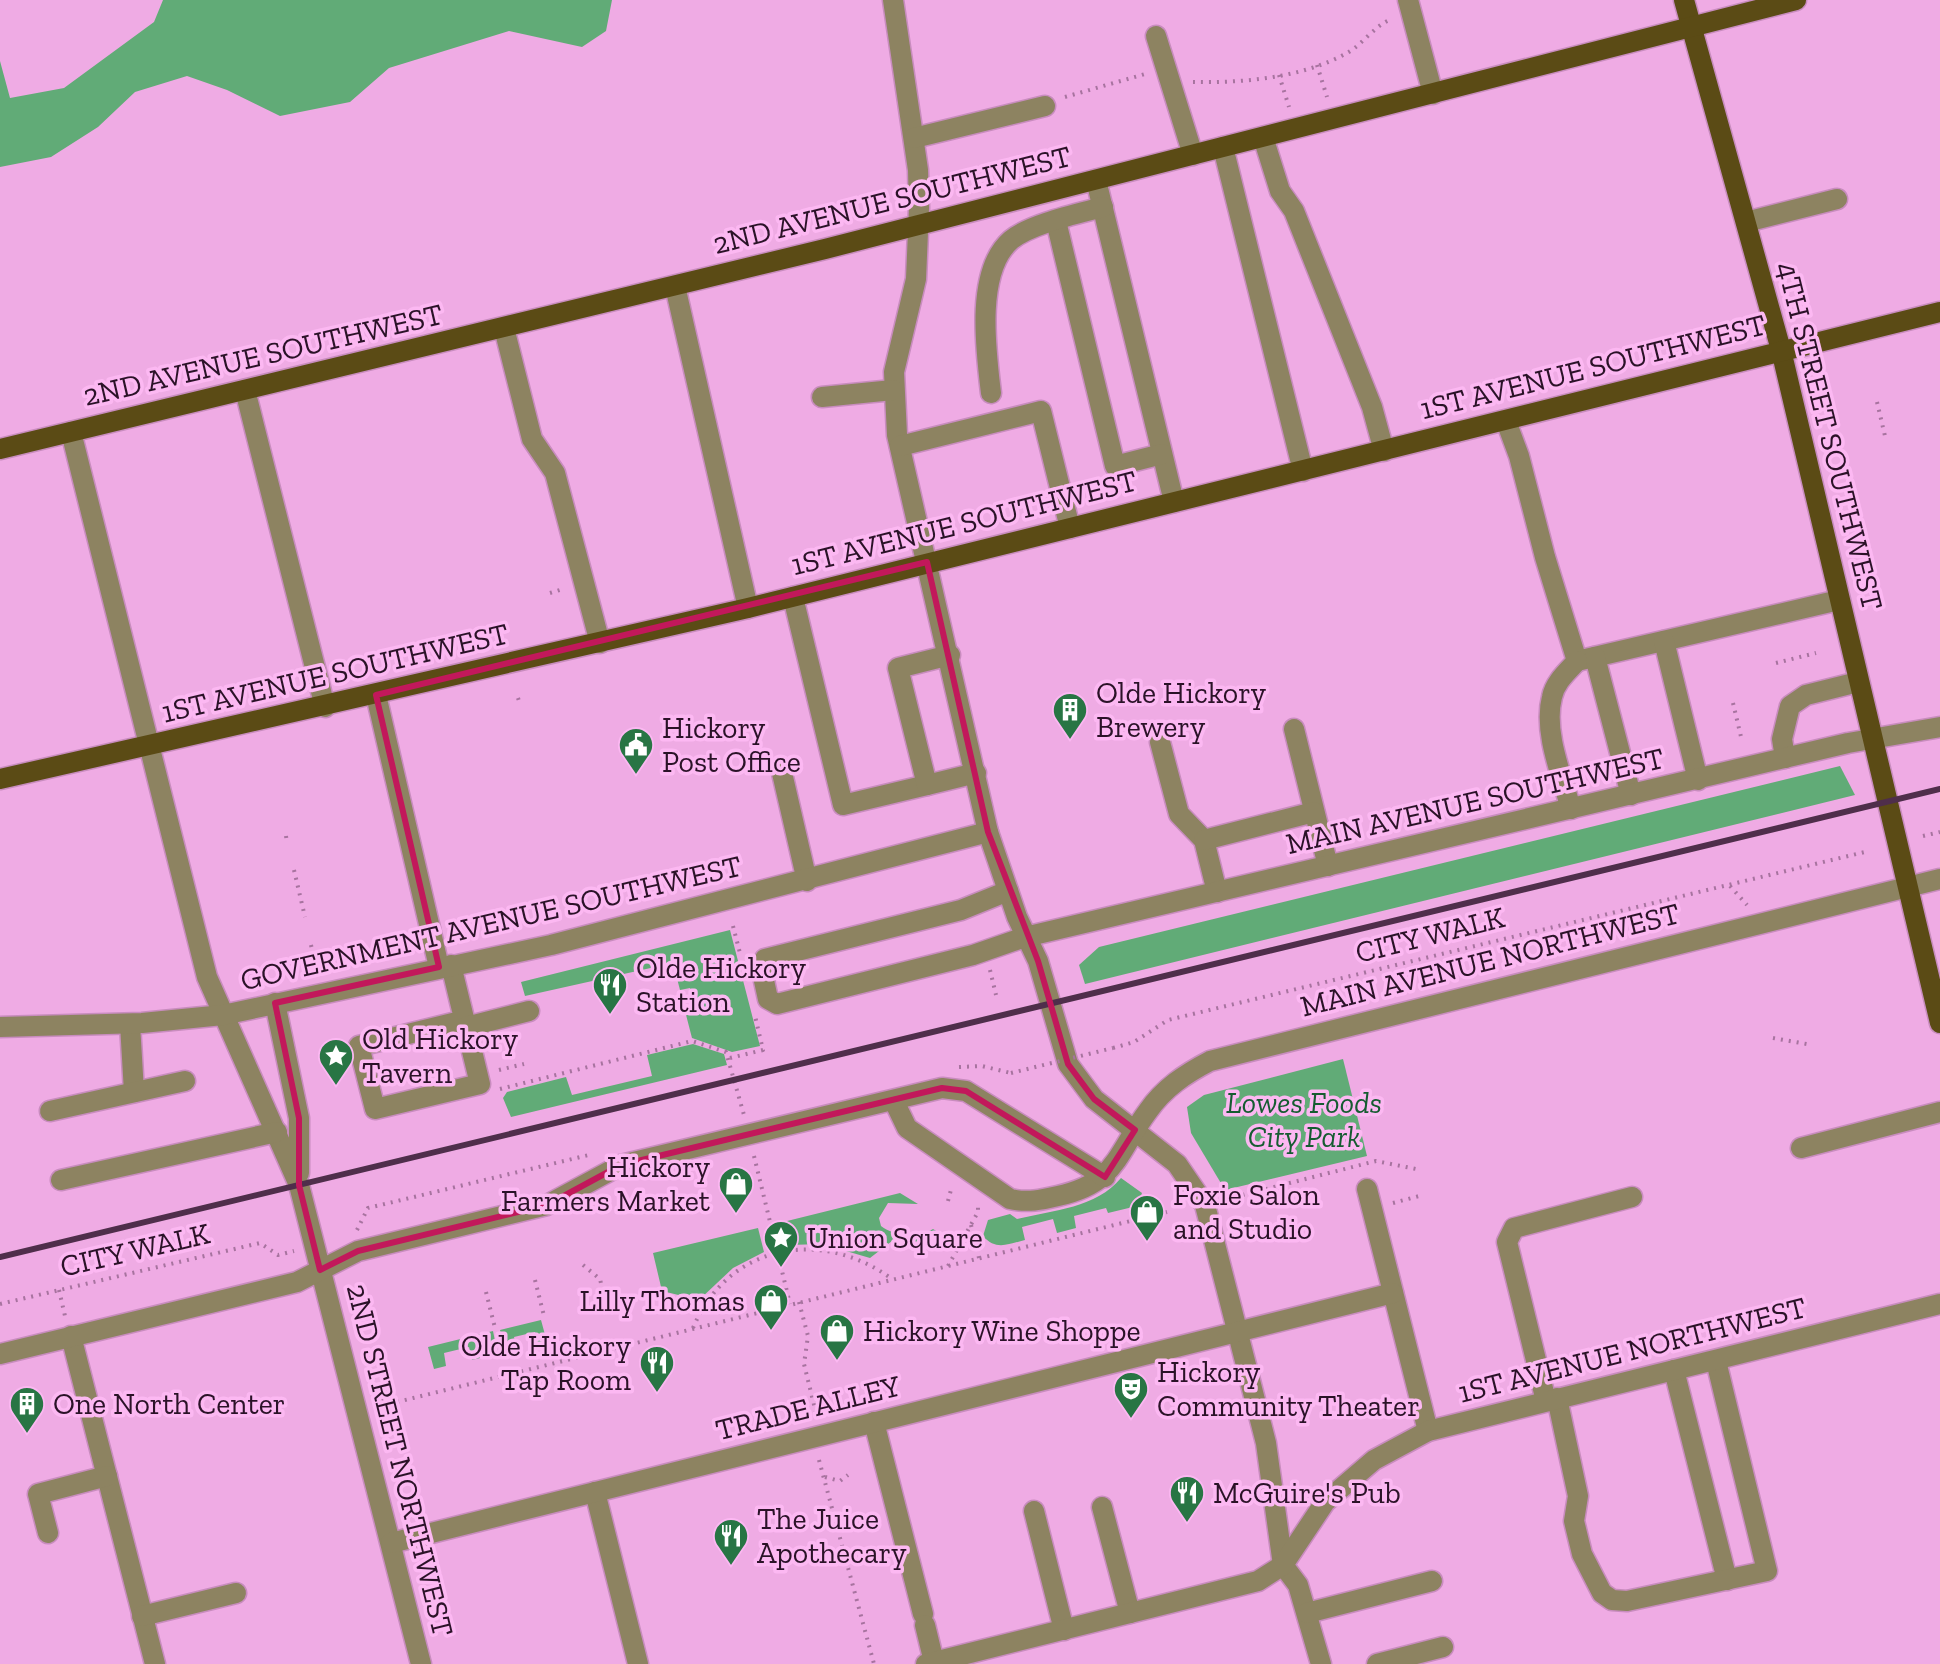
<svg xmlns="http://www.w3.org/2000/svg" width="1940" height="1664" viewBox="0 0 1940 1664" font-family="'Zilla Slab',serif">
	<rect width="100%" height="100%" fill="#efabe4"/>
	<g fill="#61ab77">
		<path d="M163 0H612L606 31 582 47 509 31 389 68 350 102 280 116 227 90 187 76 135 92 98 127 51 157 0 167V61L10 98 64 88 154 22Z"/>
		<path d="M1840 766 1855 795 1085 984 1079 965 1099 947Z"/>
		<path d="M730 930 760 1046 732 1052 692 1038 684 1007 694 1004 690 988 680 990 673 963 525 996 521 982Z"/>
		<path d="M693 1044 724 1054 727 1065 511 1117 503 1098 507 1092 566 1077 572 1095 652 1076 647 1055Z"/>
		<path d="M1343 1059 1367 1156 1225 1190 1191 1133 1187 1107 1204 1095Z"/>
		<path d="M1121 1178 1142 1193 1137 1206 1108 1213 1106 1208 1074 1216 1076 1228 1057 1233 1053 1219 1022 1227 1025 1240C1008 1244 996 1251 983 1236L988 1220 1010 1214 1017 1219C1054 1210 1096 1208 1121 1178Z"/>
		<path d="M900 1193 918 1204 888 1203 879 1218 881 1226C893 1236 920 1238 933 1229L938 1232 935 1236 911 1243 892 1241 870 1258 822 1244 789 1245 783 1222Z"/>
		<path d="M758 1228 764 1252 733 1268 699 1300 662 1291 653 1253Z"/>
		<path d="M541 1320 547 1342 538 1344 535 1332 514 1337 517 1350 505 1352 500 1330Z"/>
		<path d="M493 1331 495 1341 481 1345 484 1357 472 1360 469 1347 444 1353 446 1366 434 1369 428 1347Z"/>
	</g>
	<g fill="none" stroke-linecap="round" stroke-linejoin="round">
		<defs>
			<g id="minor">
				<path d="M893 0 918 170 919 208 916 279 894 372 897 435 988 832 1017 917 1038 961 1068 1064 1094 1099 1177 1164 1205 1205 1266 1443 1283 1565 1298 1585 1321 1664"/>
				<path d="M1408 0 1433 94"/>
				<path d="M1156 36 1193 155"/>
				<path d="M1263 137 1280 191 1294 211 1372 407 1384 451"/>
				<path d="M914 138 1045 106"/>
				<path d="M1223 147 1303 471"/>
				<path d="M1096 180 1174 502"/>
				<path d="M1056 221 1115 466 1162 454"/>
				<path d="M1746 222 1837 199"/>
				<path d="M675 286 748 608"/>
				<path d="M504 328 532 439 555 473 600 643"/>
				<path d="M245 390 325 707"/>
				<path d="M991 393C986 351 975 271 1011 240 1030 224 1077 214 1103 207"/>
				<path d="M822 397 893 390"/>
				<path d="M1506 421 1519 456 1545 557 1577 661 1839 600"/>
				<path d="M71 432 207 977 299 1185 421 1664"/>
				<path d="M900 446 1041 411 1070 528"/>
				<path d="M793 597 843 805 927 785"/>
				<path d="M1664 641 1698 780"/>
				<path d="M950 655 898 668 927 785 976 773"/>
				<path d="M1595 657 1631 795"/>
				<path d="M376 695 439 967"/>
				<path d="M1294 729 1328 866"/>
				<path d="M1160 742 1179 814 1204 840 1217 892"/>
				<path d="M1785 758 1782 739 1790 706 1806 695 1858 682"/>
				<path d="M782 773 807 881"/>
				<path d="M1571 809C1562 776 1543 732 1552 697 1555 682 1567 672 1577 661"/>
				<path d="M1204 840 1314 812"/>
				<path d="M1008 891 961 910 765 959 761 967 768 999 777 1004 973 955 1025 937 1848 743 1940 727"/>
				<path d="M451 965 480 1084 375 1109 359 1046 465 1020"/>
				<path d="M275 1003 299 1118V1173"/>
				<path d="M130 1024 134 1092"/>
				<path d="M0 1027 142 1023 223 1015 551 945 988 832"/>
				<path d="M466 1027 529 1011"/>
				<path d="M894 1101 907 1128 1010 1199C1028 1203 1041 1200 1058 1196 1117 1183 1116 1154 1148 1111 1164 1088 1185 1074 1210 1061L1940 879"/>
				<path d="M50 1111 185 1081"/>
				<path d="M1801 1148 1940 1112"/>
				<path d="M61 1180 277 1132"/>
				<path d="M1367 1189 1428 1431"/>
				<path d="M71 1336 155 1664"/>
				<path d="M0 1354 297 1282 358 1251 547 1205 621 1165 942 1088 966 1091 1105 1177"/>
				<path d="M1674 1370 1727 1580"/>
				<path d="M1557 1398 1578 1496 1574 1521 1582 1554 1602 1593 1612 1600 1627 1601 1767 1571 1716 1361"/>
				<path d="M1546 1401 1507 1242 1514 1228 1632 1197"/>
				<path d="M874 1422 923 1614"/>
				<path d="M595 1492 638 1664"/>
				<path d="M1102 1507 1130 1613"/>
				<path d="M1034 1511 1064 1630"/>
				<path d="M48 1533 38 1494 107 1476"/>
				<path d="M391 1543 1393 1293"/>
				<path d="M1307 1613 1432 1581"/>
				<path d="M142 1616 236 1593"/>
				<path d="M925 1625 934 1662"/>
				<path d="M926 1664 1258 1581 1283 1565 1325 1502 1374 1460 1428 1431 1940 1304"/>
				<path d="M1377 1664 1443 1647"/>
			</g>
			<g id="major">
				<path d="M1684 0 1781 350 1940 1023"/>
				<path d="M0 449 825 249 1796 0"/>
				<path d="M0 779 748 608 1940 312"/>
			</g>
		</defs>
		<use href="#minor" stroke="#c88cbe" stroke-width="23"/>
		<use href="#major" stroke="#c88cbe" stroke-width="23"/>
		<g stroke="#a7739f" stroke-width="4" stroke-dasharray="2 6" stroke-linecap="butt">
			<path d="M1317 65 1327 97"/>
			<path d="M1279 75 1289 107"/>
			<path d="M1193 82C1243 83 1302 78 1347 53 1362 45 1376 24 1392 19"/>
			<path d="M1065 97 1145 74"/>
			<path d="M1877 402 1885 436"/>
			<path d="M550 593 563 589"/>
			<path d="M1776 663 1816 653"/>
			<path d="M518 698 519 701"/>
			<path d="M1733 703 1742 741"/>
			<path d="M286 836 287 843"/>
			<path d="M1923 836 1940 832"/>
			<path d="M294 870 305 917"/>
			<path d="M1730 886 1747 905"/>
			<path d="M733 926 741 957"/>
			<path d="M311 945 317 971"/>
			<path d="M990 970 996 995"/>
			<path d="M1773 1038 1812 1045"/>
			<path d="M1113 1048 1134 1042 1168 1020 1865 852"/>
			<path d="M730 1058 763 1050 755 1016"/>
			<path d="M959 1067 982 1066 1011 1073"/>
			<path d="M499 1070 524 1064"/>
			<path d="M500 1089 692 1041 726 1052 744 1115"/>
			<path d="M754 1156 790 1304"/>
			<path d="M1227 1199 1376 1161 1416 1169"/>
			<path d="M948 1201 952 1186"/>
			<path d="M1393 1203 1423 1195"/>
			<path d="M971 1225 979 1258"/>
			<path d="M357 1230 368 1208 593 1154"/>
			<path d="M583 1265 600 1279 605 1301"/>
			<path d="M948 1266 978 1212V1204"/>
			<path d="M535 1280 544 1316"/>
			<path d="M59 1290 65 1316"/>
			<path d="M486 1292 495 1328"/>
			<path d="M799 1302 808 1336 804 1364 817 1417"/>
			<path d="M0 1304 260 1243 278 1255 294 1251"/>
			<path d="M693 1328C728 1244 821 1227 892 1279"/>
			<path d="M374 1402 395 1397"/>
			<path d="M397 1402 1167 1212"/>
			<path d="M819 1460 874 1664"/>
			<path d="M825 1477 840 1481 848 1475"/>
		</g>
		<use href="#minor" stroke="#8d8361" stroke-width="20"/>
		<use href="#major" stroke="#5b4b15" stroke-width="20"/>
		<path stroke="#4f2e4b" stroke-width="6" d="M0 1257 1940 789"/>
		<path stroke="#a7739f" stroke-width="4" stroke-dasharray="2 6" stroke-linecap="butt" d="M1011 1073 1113 1048"/>
	</g>
	<path fill="none" stroke="#c2185b" stroke-width="6" stroke-linejoin="round" d="M927 562 988 832 1038 961 1068 1064 1094 1099 1135 1130 1105 1177 966 1091 942 1088 621 1165 547 1205 358 1251 320 1270 299 1185V1118L275 1003 439 967 376 695Z"/>
	<defs>
		<symbol id="building-pin" viewBox="-11 -11 22 30"><path d="M0 17L-7.5 6A9.5 9.5 0 1 1 7.5 6Z" fill="#287544" stroke="#fcb8f2"/><path d="M-4-6H4V6H1V3H-1V6H-4ZM-2.5-4.3h1.7v1.8h-1.7ZM.8-4.3h1.7v1.8H.8ZM-2.5-1h1.7V.8h-1.7ZM.8-1h1.7V.8H.8Z" fill="#fff"/></symbol>
		<symbol id="civic-pin" viewBox="-11 -11 22 30"><path d="M0 17L-7.5 6A9.5 9.5 0 1 1 7.5 6Z" fill="#287544" stroke="#fcb8f2"/><path d="M-.6-6.5H3V-4.5H.6V-3L4-1V1h2V6H-6V1h2V-1L-.6-3ZM-1.2 2.5V6h2.4V2.5Z" fill="#fff"/></symbol>
		<symbol id="restaurant-pin" viewBox="-11 -11 22 30"><path d="M0 17L-7.5 6A9.5 9.5 0 1 1 7.5 6Z" fill="#287544" stroke="#fcb8f2"/><path d="M-5-6h1v4h1v-4h1v4h1v-4h1v5L-1.5 .5V6h-2V.5L-5-1ZM5-6V6H3V1.5H1.5Q1.5-4 5-6Z" fill="#fff"/></symbol>
		<symbol id="sight-pin" viewBox="-11 -11 22 30"><path d="M0 17L-7.5 6A9.5 9.5 0 1 1 7.5 6Z" fill="#287544" stroke="#fcb8f2"/><path d="M0-6L1.8-2.2L6-1.7L2.9 1.2L3.7 5.4L0 3.3L-3.7 5.4L-2.9 1.2L-6-1.7L-1.8-2.2Z" fill="#fff"/></symbol>
		<symbol id="shop-pin" viewBox="-11 -11 22 30"><path d="M0 17L-7.5 6A9.5 9.5 0 1 1 7.5 6Z" fill="#287544" stroke="#fcb8f2"/><path d="M-5-2.5h2.3a2.7 3.5 0 0 1 5.4 0H5L5.5 6h-11ZM-1.5-2.5h3a1.5 2.3 0 0 0-3 0Z" fill="#fff"/></symbol>
		<symbol id="theatre-pin" viewBox="-11 -11 22 30"><path d="M0 17L-7.5 6A9.5 9.5 0 1 1 7.5 6Z" fill="#287544" stroke="#fcb8f2"/><path d="M-5-5.5Q0-4 5-5.5V0Q5 5 0 6Q-5 5-5 0ZM-3.3-2.5H-1v1.5H-3.3ZM1-2.5H3.3v1.5H1ZM-2.8 1Q0 5.5 2.8 1Z" fill="#fff"/></symbol>
	</defs>
	<g fill-rule="evenodd">
		<use href="#building-pin" x="1050" y="690" width="40" height="54"/>
		<use href="#civic-pin" x="616" y="725" width="40" height="54"/>
		<use href="#restaurant-pin" x="590" y="965" width="40" height="54"/>
		<use href="#sight-pin" x="316" y="1036" width="40" height="54"/>
		<use href="#shop-pin" x="716" y="1164" width="40" height="54"/>
		<use href="#shop-pin" x="1127" y="1192" width="40" height="54"/>
		<use href="#sight-pin" x="761" y="1218" width="40" height="54"/>
		<use href="#shop-pin" x="751" y="1281" width="40" height="54"/>
		<use href="#shop-pin" x="817" y="1311" width="40" height="54"/>
		<use href="#restaurant-pin" x="637" y="1343" width="40" height="54"/>
		<use href="#theatre-pin" x="1111" y="1369" width="40" height="54"/>
		<use href="#building-pin" x="7" y="1384" width="40" height="54"/>
		<use href="#restaurant-pin" x="1167" y="1473" width="40" height="54"/>
		<use href="#restaurant-pin" x="711" y="1516" width="40" height="54"/>
	</g>
	<g text-anchor="middle" dominant-baseline="central" stroke-width="7" stroke-linejoin="round" paint-order="stroke">
		<g font-size="30" fill="#2b1228" stroke="#fcb8f2">
			<text transform="translate(892 200) rotate(-14)">2ND AVENUE SOUTHWEST</text>
			<text transform="translate(263 355) rotate(-13)">2ND AVENUE SOUTHWEST</text>
			<text transform="translate(1593 367) rotate(-14)">1ST AVENUE SOUTHWEST</text>
			<text transform="translate(1830 436) rotate(76)">4TH STREET SOUTHWEST</text>
			<text transform="translate(964 523) rotate(-14)">1ST AVENUE SOUTHWEST</text>
			<text transform="translate(335 673) rotate(-13)">1ST AVENUE SOUTHWEST</text>
			<text transform="translate(1475 801) rotate(-13)">MAIN AVENUE SOUTHWEST</text>
			<text transform="translate(491 923) rotate(-13)">GOVERNMENT AVENUE SOUTHWEST</text>
			<text transform="translate(1430 935) rotate(-14)">CITY WALK</text>
			<text transform="translate(1490 960) rotate(-14)">MAIN AVENUE NORTHWEST</text>
			<text transform="translate(135 1250) rotate(-13)">CITY WALK</text>
			<text transform="translate(1632 1350) rotate(-14)">1ST AVENUE NORTHWEST</text>
			<text transform="translate(808 1408) rotate(-14)">TRADE ALLEY</text>
			<text transform="translate(400 1460) rotate(76)">2ND STREET NORTHWEST</text>
		</g>
		<g font-size="30" fill="#2b1228" stroke="#fcb8f2" text-anchor="start">
			<text x="1096" y="693">Olde Hickory<tspan x="1096" dy="34">Brewery</tspan></text>
			<text x="662" y="728">Hickory<tspan x="662" dy="34">Post Office</tspan></text>
			<text x="636" y="968">Olde Hickory<tspan x="636" dy="34">Station</tspan></text>
			<text x="362" y="1039">Old Hickory<tspan x="362" dy="34">Tavern</tspan></text>
			<text x="710" y="1167" text-anchor="end">Hickory<tspan x="710" dy="34">Farmers Market</tspan></text>
			<text x="1173" y="1195">Foxie Salon<tspan x="1173" dy="34">and Studio</tspan></text>
			<text x="807" y="1238">Union Square</text>
			<text x="745" y="1301" text-anchor="end">Lilly Thomas</text>
			<text x="863" y="1331">Hickory Wine Shoppe</text>
			<text x="631" y="1346" text-anchor="end">Olde Hickory<tspan x="631" dy="34">Tap Room</tspan></text>
			<text x="1157" y="1372">Hickory<tspan x="1157" dy="34">Community Theater</tspan></text>
			<text x="53" y="1404">One North Center</text>
			<text x="1213" y="1493">McGuire's Pub</text>
			<text x="757" y="1519">The Juice<tspan x="757" dy="34">Apothecary</tspan></text>
		</g>
		<g font-size="30" font-style="italic" fill="#165c31" stroke="#fcb8f2">
			<text x="1304" y="1103">Lowes Foods<tspan x="1304" dy="34">City Park</tspan></text>
		</g>
	</g>
</svg>
